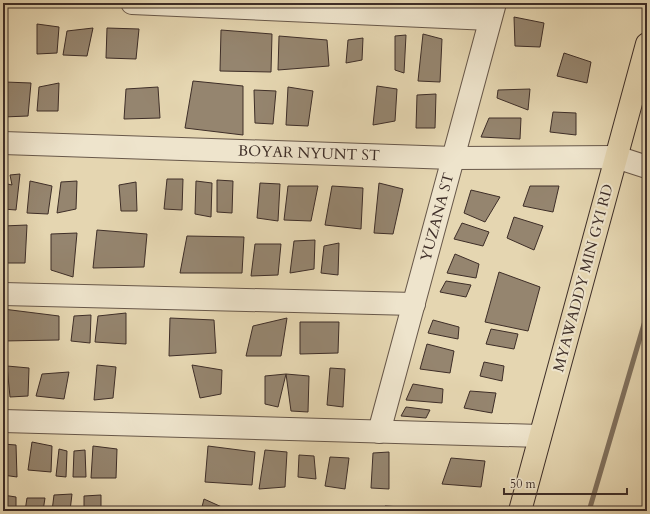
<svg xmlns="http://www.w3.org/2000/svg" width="650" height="514" viewBox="0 0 650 514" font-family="Cardo,serif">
	<rect width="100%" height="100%" fill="#e5d6b1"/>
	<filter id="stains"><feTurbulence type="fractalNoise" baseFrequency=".005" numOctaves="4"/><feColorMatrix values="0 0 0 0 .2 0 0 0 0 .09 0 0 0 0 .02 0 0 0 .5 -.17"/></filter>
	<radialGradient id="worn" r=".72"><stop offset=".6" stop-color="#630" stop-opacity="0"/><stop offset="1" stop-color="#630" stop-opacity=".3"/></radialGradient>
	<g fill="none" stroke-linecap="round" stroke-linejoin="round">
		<path stroke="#80715e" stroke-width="5" d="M589 511 647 314"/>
	</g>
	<g fill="#95856f" stroke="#3e2e28">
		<path d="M523 3H547V6Z"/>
		<path d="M3 17 6 18 3 62Z"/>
		<path d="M514 17 544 23 540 47 515 46Z"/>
		<path d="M37 24 59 27 57 53 37 54Z"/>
		<path d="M93 28 87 56 63 55 67 31Z"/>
		<path d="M107 28 139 29 136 59 106 58Z"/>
		<path d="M221 30 272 34 271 72 220 71Z"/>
		<path d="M423 34 442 39 440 82 418 81Z"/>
		<path d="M406 35 404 73 395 70V36Z"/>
		<path d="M279 36 327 40 329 66 278 70Z"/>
		<path d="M363 38 362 60 346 63 348 40Z"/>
		<path d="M564 53 591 62 587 83 557 76Z"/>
		<path d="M193 81 243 86V135L185 128Z"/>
		<path d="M5 82 31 83 28 116 3 117Z"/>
		<path d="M59 83 58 111H37L39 87Z"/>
		<path d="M377 86 397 89 395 121 373 125Z"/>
		<path d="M158 87 160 118 124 119 126 89Z"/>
		<path d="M288 87 313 91 308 126 286 125Z"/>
		<path d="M530 89 528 110 497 98 498 90Z"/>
		<path d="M254 90 276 91 273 124 255 123Z"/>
		<path d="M436 94 435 128H416L417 95Z"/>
		<path d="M553 112 576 113V135L550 132Z"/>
		<path d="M489 118H521L520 139 481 137Z"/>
		<path d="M20 174 16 210 3 209V183L12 185 10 175Z"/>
		<path d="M167 179H183L182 210 164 209Z"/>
		<path d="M217 180 233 181 232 213 217 212Z"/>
		<path d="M30 181 52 186 48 214 27 213Z"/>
		<path d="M77 181 76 209 57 213 61 182Z"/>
		<path d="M196 181 212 183 211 217 195 214Z"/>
		<path d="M136 182 137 211H121L119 185Z"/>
		<path d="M260 183 280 184 278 221 257 218Z"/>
		<path d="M379 183 403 189 393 234 374 233Z"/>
		<path d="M288 186H318L311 221 284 220Z"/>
		<path d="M332 186 363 188 361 229 325 225Z"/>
		<path d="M530 186H559L553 212 523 206Z"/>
		<path d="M471 190 500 197 485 222 464 213Z"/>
		<path d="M514 217 543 226 534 250 507 238Z"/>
		<path d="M462 223 489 232 483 246 454 239Z"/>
		<path d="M27 225 25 263H3V226Z"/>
		<path d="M97 230 147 234 144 267 93 268Z"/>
		<path d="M77 233 73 277 51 270V234Z"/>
		<path d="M187 236 244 237 242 273H180Z"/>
		<path d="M315 240 314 269 290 273 294 241Z"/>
		<path d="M339 243 338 275 321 273 324 246Z"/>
		<path d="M255 244H281L278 275 251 276Z"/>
		<path d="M455 254 479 264 476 278 447 273Z"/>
		<path d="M499 272 540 287 528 331 485 322Z"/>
		<path d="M446 281 471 285 466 297 440 292Z"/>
		<path d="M3 309 59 316V340L3 341Z"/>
		<path d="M126 313V344L95 342 98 316Z"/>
		<path d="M91 315 90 343 71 341 74 316Z"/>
		<path d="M170 318 214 320 216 353 169 356Z"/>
		<path d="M287 318 281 356H246L253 326Z"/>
		<path d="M433 320 459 327 458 339 428 333Z"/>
		<path d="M300 322H339L338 353 300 354Z"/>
		<path d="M491 329 518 334 514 349 486 344Z"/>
		<path d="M427 344 454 351 450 373 420 369Z"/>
		<path d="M484 362 504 366 502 381 480 376Z"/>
		<path d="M97 365 116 367 113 398 94 400Z"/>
		<path d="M192 365 222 370 221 394 200 398Z"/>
		<path d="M7 366 29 368 28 396 10 397Z"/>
		<path d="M330 368 345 369 343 407 327 405Z"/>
		<path d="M69 372 64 399 36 396 42 374Z"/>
		<path d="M286 374 309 376 308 412 291 411Z"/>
		<path d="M286 374 278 407 265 404V376Z"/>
		<path d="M413 384 443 389 442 403 406 400Z"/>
		<path d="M470 391 496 393 492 413 464 408Z"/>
		<path d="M406 407 430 410 426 418 401 416Z"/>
		<path d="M32 442 52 446 51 472 28 470Z"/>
		<path d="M3 444 16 445 17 477 3 475Z"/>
		<path d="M93 446 117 449 116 478H91Z"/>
		<path d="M208 446 255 452 252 485 205 482Z"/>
		<path d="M59 449 67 451 66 477 56 476Z"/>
		<path d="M85 450 86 477H73L74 451Z"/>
		<path d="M265 450 287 452 285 487 259 489Z"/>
		<path d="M389 452V489L371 488 373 453Z"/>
		<path d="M299 455 314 456 316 479 298 477Z"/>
		<path d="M330 457 349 458 345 489 325 486Z"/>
		<path d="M451 458 485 461 481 487 442 484Z"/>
		<path d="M72 494 70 511H52L54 495Z"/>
		<path d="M3 495 16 497V511H3Z"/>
		<path d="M101 495V511H84V496Z"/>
		<path d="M27 498H45L43 511H25Z"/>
		<path d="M204 499 224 508 223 511H201Z"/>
		<path d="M385 506 420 508V511H384Z"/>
		<path d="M312 507V511H292V510Z"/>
		<path d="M351 508 372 509V511H351Z"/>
		<rect x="435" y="510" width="30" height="1"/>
	</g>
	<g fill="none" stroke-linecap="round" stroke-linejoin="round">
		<defs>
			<g id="minor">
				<path d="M132 3 490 19"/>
				<path d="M3 143 453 158 616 157 647 167"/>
				<path d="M3 294 414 304"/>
				<path d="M3 421 540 436"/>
				<path d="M379 432 495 3"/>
			</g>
			<path id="major" d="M520 511 647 44"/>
		</defs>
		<use href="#minor" stroke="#68584a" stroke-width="24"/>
		<use href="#major" stroke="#3e2e28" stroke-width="24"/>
		<use href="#minor" stroke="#eee4cc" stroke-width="22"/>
		<use href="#major" stroke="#e5d6b1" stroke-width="22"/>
	</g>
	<g text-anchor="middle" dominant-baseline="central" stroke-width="4" stroke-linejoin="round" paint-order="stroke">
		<g font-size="15" fill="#3e2e28" stroke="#eee4cc">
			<text transform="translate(309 153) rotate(2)">BOYAR NYUNT ST</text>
			<text transform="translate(437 217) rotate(-75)">YUZANA ST</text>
			<text transform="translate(583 278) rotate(-75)">MYAWADDY MIN GYI RD</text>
		</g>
	</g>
	<rect width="650" height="514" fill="none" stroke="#e5d6b1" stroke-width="16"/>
	<rect x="4" y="4" width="642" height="506" fill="none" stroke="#3e2e28" stroke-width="2"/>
	<rect x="8" y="8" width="634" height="498" fill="none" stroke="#3e2e28"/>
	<path d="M504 488v6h123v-6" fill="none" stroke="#3e2e28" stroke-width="2"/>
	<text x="510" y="488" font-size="12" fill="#3e2e28" stroke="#eee4cc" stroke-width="3" paint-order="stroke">50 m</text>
	<rect width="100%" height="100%" filter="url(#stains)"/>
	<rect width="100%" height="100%" fill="url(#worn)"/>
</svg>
